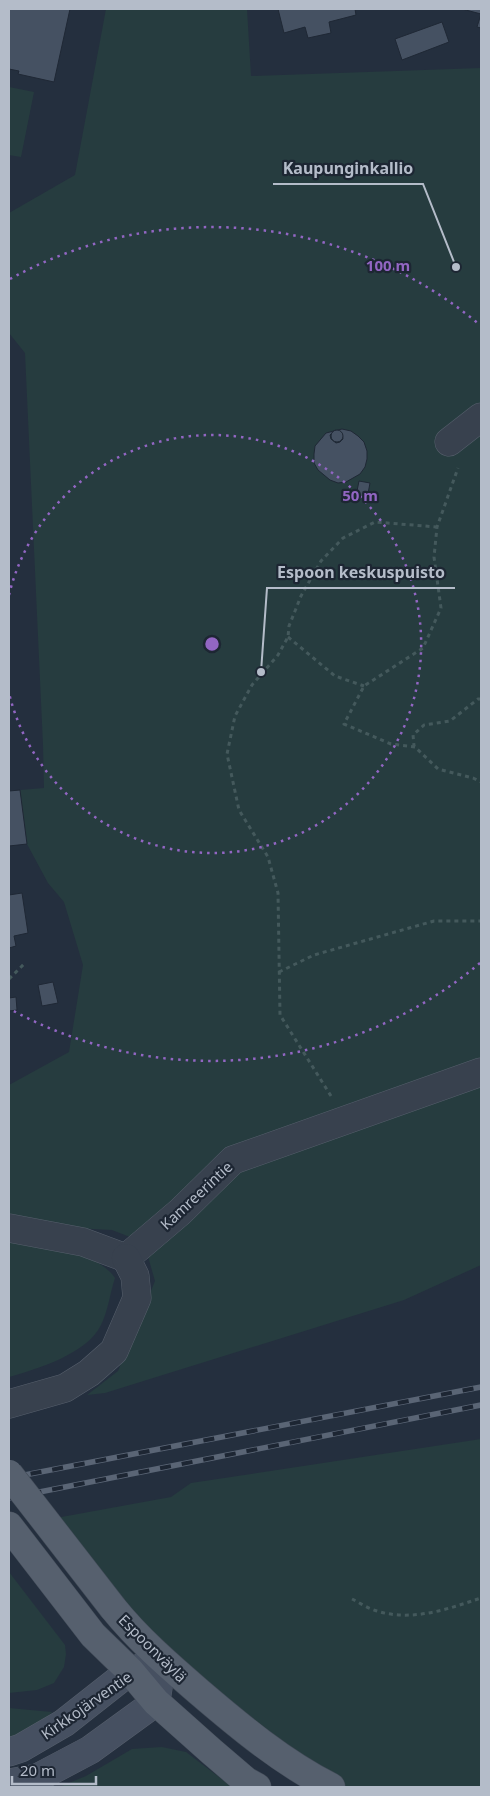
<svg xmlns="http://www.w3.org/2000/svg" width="490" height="1796" viewBox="0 0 490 1796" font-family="'Noto Sans',sans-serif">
	<rect width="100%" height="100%" fill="#242f3e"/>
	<g fill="#263c3f">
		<path d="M106 9H247L251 76 481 68V1265L404 1300 105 1393 87 1395 118 1371 155 1281 145 1246 130 1237 112 1230 74 1228 9 1217V1085L69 1052 83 965 64 902 48 883 27 844 20 790 44 788 43 745 25 353 9 333V213L75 175Z"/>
		<path d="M9 87 34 92 21 157 9 155Z"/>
		<path d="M9 1240C40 1244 96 1250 115 1278 110 1293 108 1311 101 1325 87 1354 37 1369 9 1377Z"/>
		<path d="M481 1439V1787H348L317 1770 179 1667 56 1518 171 1497 191 1483Z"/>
		<path d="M9 1572 65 1645 66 1654 64 1667 54 1683 37 1690 9 1693Z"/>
		<path d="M9 1708 52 1712 32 1732 9 1743Z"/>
		<path d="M162 1747 186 1752 232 1787H59L86 1776 132 1749Z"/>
	</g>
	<g fill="#455162" stroke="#1f2835" fill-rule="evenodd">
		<path d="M9 9H70L54 82 18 74 19 71 9 69Z"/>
		<path d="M278 9H355L356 15 329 22 331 33 308 38 305 27 284 33Z"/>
		<path d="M462 9H481V28L477 27 481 14Z"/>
		<path d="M442 22 449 42 402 60 395 39Z"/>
		<path d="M342 429 351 431 358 436 364 442 367 451V459L365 467 360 474 346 482 338 483 330 480 318 470 314 463V454L315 446 326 433ZM335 430 342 433 343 439 340 442 336 443 331 439 330 435Z"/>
		<circle cx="337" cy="436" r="6"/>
		<path d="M359 481 370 483 367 499 356 496Z"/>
		<path d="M20 790 27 844 9 846V791Z"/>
		<path d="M22 893 28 933 14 936 16 946 9 948V895Z"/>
		<path d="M53 982 58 1003 42 1006 38 985Z"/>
		<path d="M16 997 17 1010 9 1011V998Z"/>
	</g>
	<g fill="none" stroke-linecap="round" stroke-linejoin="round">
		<defs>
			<g id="street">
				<path d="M449 442 481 417"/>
				<path d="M9 1228 83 1242 126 1258"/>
				<path d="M126 1258 180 1212 233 1160 481 1072"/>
				<path d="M9 1404 65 1388 89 1373 114 1351 137 1298 135 1276 126 1258"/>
			</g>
			<path id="secondary" d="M9 1752 21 1748 64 1723 130 1671 162 1661 156 1702 90 1750 37 1778 9 1783"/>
			<g id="primary">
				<path d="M9 1526 93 1635 130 1671 156 1702 211 1751 246 1781 257 1787"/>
				<path d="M113 1608C138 1639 168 1665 198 1691 240 1727 282 1762 331 1787"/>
			</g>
		</defs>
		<use href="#street" stroke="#565f6c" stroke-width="29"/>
		<use href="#secondary" stroke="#565f6c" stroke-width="29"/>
		<use href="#primary" stroke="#414a57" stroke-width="29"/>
		<g stroke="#44595c" stroke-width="3" stroke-dasharray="4 4" stroke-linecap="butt">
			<path d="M288 637 335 676 364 686"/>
			<path d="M481 699H478L450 721 424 725 413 735 414 746 438 769 473 778 481 782"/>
			<path d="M415 747 391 744 344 724 364 686 423 648 441 608 434 557 437 527 458 468"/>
			<path d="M279 972 314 955 434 921H481"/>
			<path d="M9 979 25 963"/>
			<path d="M331 1096 280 1015 278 893 268 857 239 810 227 754 235 716 252 685 278 655 288 637 289 626 301 596 321 561 343 538 375 522 437 527"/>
			<path d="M352 1599C360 1603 369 1609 377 1611 412 1622 448 1609 481 1598"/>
		</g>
		<use href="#street" stroke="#38414e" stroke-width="28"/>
		<use href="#secondary" stroke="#465061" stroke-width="28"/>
		<use href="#primary" stroke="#56606e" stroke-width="28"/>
		<defs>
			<g id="rail">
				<path d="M9 1478 481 1387"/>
				<path d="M9 1498 481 1405"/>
			</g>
		</defs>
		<use href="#rail" stroke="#5a6575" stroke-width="5.5"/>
		<use href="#rail" stroke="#1d2633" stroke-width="4" stroke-dasharray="11" stroke-linecap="butt"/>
		<defs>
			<path id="primary-bridge" d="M9 1474 113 1608"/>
		</defs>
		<use href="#primary-bridge" stroke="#414a57" stroke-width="29" stroke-linecap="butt"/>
		<use href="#primary-bridge" stroke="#56606e" stroke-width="28"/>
	</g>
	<g fill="none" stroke="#9266c3" stroke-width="2.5" stroke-dasharray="2.5 5">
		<path d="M9 595A209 209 0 1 1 9 693"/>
		<path d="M480 963A417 417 0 0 1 10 1009M10 279A417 417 0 0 1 480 325"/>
	</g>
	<g text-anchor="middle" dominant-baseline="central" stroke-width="4.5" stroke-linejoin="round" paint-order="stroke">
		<g font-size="15" fill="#b4bcc9" stroke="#1d2633">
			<text transform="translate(196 1195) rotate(-43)">Kamreerintie</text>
			<text transform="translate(153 1648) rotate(45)">Espoonväylä</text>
			<text transform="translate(86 1705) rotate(-35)">Kirkkojärventie</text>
		</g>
	</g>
	<circle cx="212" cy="644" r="8" fill="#9266c3" stroke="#1d2633" stroke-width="2.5"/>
	<g font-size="15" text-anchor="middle" font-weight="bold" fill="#9266c3" stroke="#1d2633" stroke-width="4.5" stroke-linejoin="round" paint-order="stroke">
		<text x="388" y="271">100 m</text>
		<text x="360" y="501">50 m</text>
	</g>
	<path fill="none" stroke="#b4bcc9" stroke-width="2" d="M456 267L423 184H273M261 672L267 588H455"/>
	<g fill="#b4bcc9" stroke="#1d2633" stroke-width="2">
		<circle cx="456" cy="267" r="5"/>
		<circle cx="261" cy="672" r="5"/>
	</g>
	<g font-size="16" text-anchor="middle" font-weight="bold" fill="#b4bcc9" stroke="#1d2633" stroke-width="4.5" stroke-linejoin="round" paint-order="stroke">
		<text x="348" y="174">Kaupunginkallio</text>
		<text x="361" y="578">Espoon keskuspuisto</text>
	</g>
	<rect width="490" height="1796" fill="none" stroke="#b4bcc9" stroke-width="20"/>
	<path d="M12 1776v8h84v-8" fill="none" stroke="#b4bcc9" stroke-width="2.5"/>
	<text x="20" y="1776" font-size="15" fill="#b4bcc9" stroke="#1d2633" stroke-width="4" paint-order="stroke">20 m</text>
</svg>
